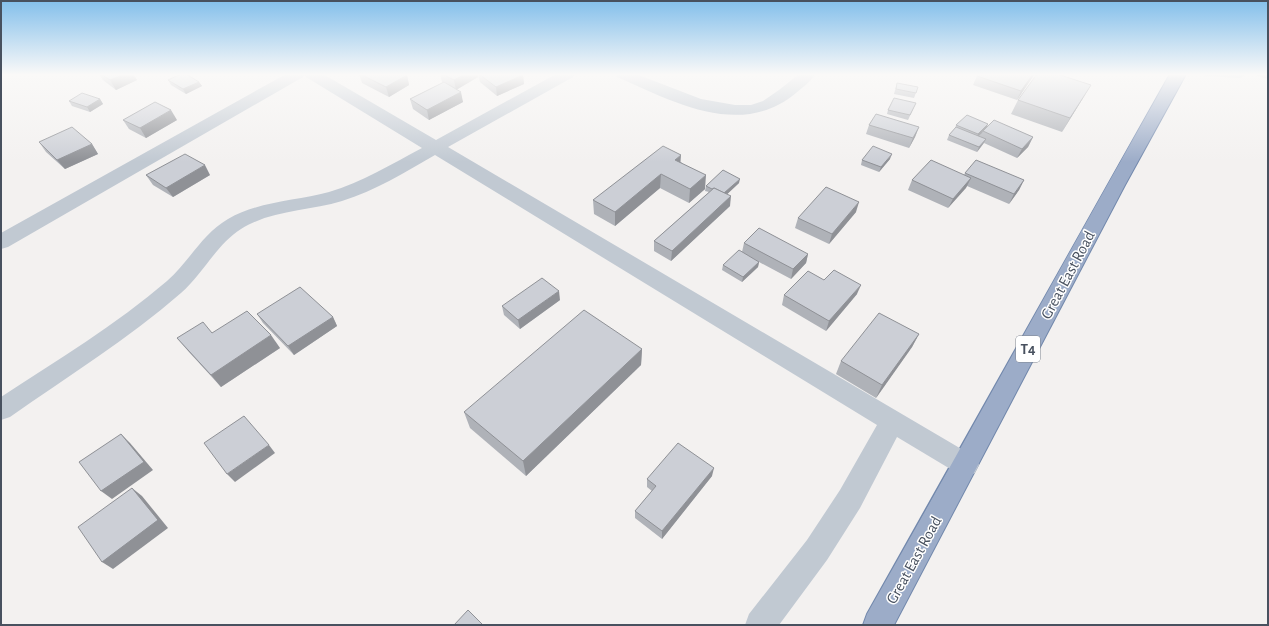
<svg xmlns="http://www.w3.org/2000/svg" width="1269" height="626" viewBox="0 0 1269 626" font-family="'Alegreya Sans',sans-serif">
	<rect width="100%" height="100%" fill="#f3f1f0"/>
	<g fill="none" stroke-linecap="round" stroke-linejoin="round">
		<defs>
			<path id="trunk" d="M1170 74H1186L1125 185 894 625H863L867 614C969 435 1068 253 1170 74Z"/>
		</defs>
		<use href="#trunk" stroke="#7288ac" stroke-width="2"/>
		<path fill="#c1c9d2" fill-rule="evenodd" d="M1201 74H1248L1240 78 1205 76Z"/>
		<g fill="#c1c9d2" fill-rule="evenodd">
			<path d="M286 74H323L436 140 556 74H575L573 77 448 147 975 457 979 465 975 473 966 477 957 473 897 437 860 508 827 560 779 625H745L749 614 807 540 840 490 877 425 435 155C405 172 375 191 342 201 309 211 271 210 241 229 216 245 203 274 181 293 128 339 67 377 10 417L1 420V397C57 360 116 325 167 281 189 262 202 234 228 219 259 201 296 201 329 192 362 182 392 164 422 148L306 77 304 75 303 77 8 247 1 249V233Z"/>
			<path d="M615 74H636L701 99 735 105H751L763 101 779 90 799 74H816C811 81 803 87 796 93 741 139 674 102 617 77Z"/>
		</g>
		<use href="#trunk" fill="#9cacc8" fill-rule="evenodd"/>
	</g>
	<g fill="#afb2b8">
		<path d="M99 74H133L137 80 116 90 103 80Z"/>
		<path d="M359 74H404L407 75 409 85 389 97 362 83Z"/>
		<path d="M440 74H478V77L456 90 463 102 429 120 413 109 410 99 443 83 442 82Z"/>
		<path d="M478 74H522L523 75 524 84 497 96 480 82Z"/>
		<path d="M978 74H1057L1083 98 1062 132 1011 114 1018 100 1036 76 1034 75 1032 78 1017 100 973 85 977 76Z"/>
		<path d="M1251 74H1268V79Z"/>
		<path d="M168 80 199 82 202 86 186 94 171 85Z"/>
		<path d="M897 83 918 87 914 98 894 94Z"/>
		<path d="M100 99 103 104 90 112 72 106 69 101Z"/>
		<path d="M916 103 908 120 887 114 888 110Z"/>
		<path d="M123 120H177L146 138 129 129Z"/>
		<path d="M869 125 919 127 915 137 909 148 866 134Z"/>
		<path d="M956 125 987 127 1033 137 1028 147 1017 158 984 143 977 152 947 140 949 135 955 129Z"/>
		<path d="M39 142 92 144 98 154 65 169 46 152Z"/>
		<path d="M890 159 879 172 861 165 862 160Z"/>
		<path d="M681 162 705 189 689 203 660 188 615 226 594 214 593 200Z"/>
		<path d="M965 173 1024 180 1019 190 1009 204 967 186 948 208 908 190 912 180 964 175Z"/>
		<path d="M146 175H210L173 197 153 185Z"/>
		<path d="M739 183 727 194 730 206 671 261 654 251V241L709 192 705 191 706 186Z"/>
		<path d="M856 212 829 244 795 228 798 218Z"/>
		<path d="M744 243 808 254 806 263 791 279 759 262 758 267 742 282 722 270 723 265 742 252Z"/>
		<path d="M824 280 857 294 826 331 782 305 784 295Z"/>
		<path d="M560 300 520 329 504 315 502 306Z"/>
		<path d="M257 314 333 317 337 326 294 355 263 323Z"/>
		<path d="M212 333 280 348 221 387 188 351 177 338Z"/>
		<path d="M919 334 912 347 876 398 836 374 841 361Z"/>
		<path d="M642 349 641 365 526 476 470 428 464 412Z"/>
		<path d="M712 476 662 539 635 518V511L652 491 647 487V479Z"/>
	</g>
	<g fill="#8f9196">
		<path d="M125 74H133L137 80 116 90 110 80Z"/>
		<path d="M465 74H478V77L456 90 454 80Z"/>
		<path d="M1033 74H1034L1032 78 1017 100 1021 91Z"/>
		<path d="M407 75 409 85 389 97 386 87Z"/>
		<path d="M523 75 524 84 497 96 496 87Z"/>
		<path d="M199 82 202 86 186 94 183 89Z"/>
		<path d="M1091 85 1083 98 1062 132 1070 118Z"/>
		<path d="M461 92 463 102 429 120 427 110Z"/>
		<path d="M100 99 103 104 90 112 87 107Z"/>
		<path d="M171 110 177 120 146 138 140 128Z"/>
		<path d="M988 124 986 129 983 131 982 133 975 139 978 134Z"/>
		<path d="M919 127 915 137 909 148 913 138Z"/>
		<path d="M1033 137 1028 147 1017 158 1022 149Z"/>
		<path d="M986 139 983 144 977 152 979 147Z"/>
		<path d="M92 144 98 154 65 169 57 160Z"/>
		<path d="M892 154 890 159 879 172 881 167Z"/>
		<path d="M681 155 680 169 675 160Z"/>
		<path d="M205 165 210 175 173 197 166 188Z"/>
		<path d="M661 174 660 188 615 226V212Z"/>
		<path d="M706 175 705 189 689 203 690 189Z"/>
		<path d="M971 178 966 188 948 208 953 199Z"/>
		<path d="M740 179 739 183 722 199V194Z"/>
		<path d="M1024 180 1019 190 1009 204 1014 194Z"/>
		<path d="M731 196 730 206 671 261 672 251Z"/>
		<path d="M859 202 856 212 829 244 832 234Z"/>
		<path d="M808 254 806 263 791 279 793 269Z"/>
		<path d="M759 262 758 267 742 282 743 277Z"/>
		<path d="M861 285 857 294 826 331 829 321Z"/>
		<path d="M559 291 560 300 520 329 518 320Z"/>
		<path d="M333 317 337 326 294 355 288 346Z"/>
		<path d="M919 334 912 347 876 398 882 385Z"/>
		<path d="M271 335 280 348 221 387 211 375Z"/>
		<path d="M642 349 641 365 526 476 523 461Z"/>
		<path d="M121 434 130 443 153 470 112 499 101 491Z"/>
		<path d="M269 445 275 453 235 482 227 474Z"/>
		<path d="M714 468 712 476 662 539V531Z"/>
		<path d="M132 488 142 496 168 528 113 569 102 562Z"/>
	</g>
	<g fill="#cccfd6" stroke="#8f9196">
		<path d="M101 74H125L110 80Z"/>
		<path d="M181 74H186L199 82 183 89 168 80Z"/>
		<path d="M360 74H404L407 75 386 87Z"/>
		<path d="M442 74H465L454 80Z"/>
		<path d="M479 74H522L523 75 496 87Z"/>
		<path d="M978 74H1033L1021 91 977 76Z"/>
		<path d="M1037 74H1057L1091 85 1070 118 1018 100Z"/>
		<path d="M444 82 461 92 427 110 410 99Z"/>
		<path d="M897 83 918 87 916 93 896 89Z"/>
		<path d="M82 93 100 99 87 107 69 101Z"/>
		<path d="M894 98 916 103 910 115 888 110Z"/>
		<path d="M155 102 171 110 140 128 123 120Z"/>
		<path d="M876 114 919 127 913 138 869 125Z"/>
		<path d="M967 115 988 124 978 134 956 125Z"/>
		<path d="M994 120 1033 137 1022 149 983 131Z"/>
		<path d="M72 127 92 144 57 160 39 142Z"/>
		<path d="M956 127 986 139 979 147 949 135Z"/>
		<path d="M663 146 681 155 675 160 706 175 690 189 661 174 615 212 593 200Z"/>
		<path d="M873 146 892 154 881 167 862 160Z"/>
		<path d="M185 154 205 165 166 188 146 175Z"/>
		<path d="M931 160 971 178 953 199 912 180Z"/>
		<path d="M976 160 1024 180 1014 194 965 173Z"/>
		<path d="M723 170 740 179 724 193 714 188 712 189 706 186Z"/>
		<path d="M826 187 859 202 832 234 798 218Z"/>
		<path d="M714 188 731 196 672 251 654 241Z"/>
		<path d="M759 228 808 254 793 269 744 243Z"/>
		<path d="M739 250 759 262 743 277 723 265Z"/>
		<path d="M834 270 861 285 829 321 784 295 808 271 824 280Z"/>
		<path d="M542 278 559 291 518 320 502 306Z"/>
		<path d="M300 287 333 317 288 346 257 314Z"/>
		<path d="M584 310 642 349 523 461 464 412Z"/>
		<path d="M247 311 271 335 211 375 177 338 203 322 212 333Z"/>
		<path d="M879 313 919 334 882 385 841 361Z"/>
		<path d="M244 416 269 445 227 474 204 443Z"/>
		<path d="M121 434 144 462 101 491 79 462Z"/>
		<path d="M678 443 714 468 662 531 635 511 656 486 647 479Z"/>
		<path d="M132 488 158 520 102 562 78 527Z"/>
		<path d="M468 610 483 625H454Z"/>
	</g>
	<linearGradient id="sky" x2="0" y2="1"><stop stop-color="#83bfeb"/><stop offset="0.46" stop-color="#faf9f8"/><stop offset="1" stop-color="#faf9f8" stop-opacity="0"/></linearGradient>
	<rect width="1269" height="162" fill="url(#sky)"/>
	<g text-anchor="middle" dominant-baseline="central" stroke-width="3" stroke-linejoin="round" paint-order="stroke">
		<rect fill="#fff" stroke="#7f858f" stroke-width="1" x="1016" y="336" width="24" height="26" rx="3"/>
		<g font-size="15" font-weight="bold" fill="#48515f">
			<text x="1028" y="349">T4</text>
		</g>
		<g font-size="16" fill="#48515f" stroke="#fff">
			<text transform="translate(1068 275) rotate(-62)">Great East Road</text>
			<text transform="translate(914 560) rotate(-61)">Great East Road</text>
		</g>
	</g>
	<rect width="1269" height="626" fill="none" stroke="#48515f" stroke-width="4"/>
</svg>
